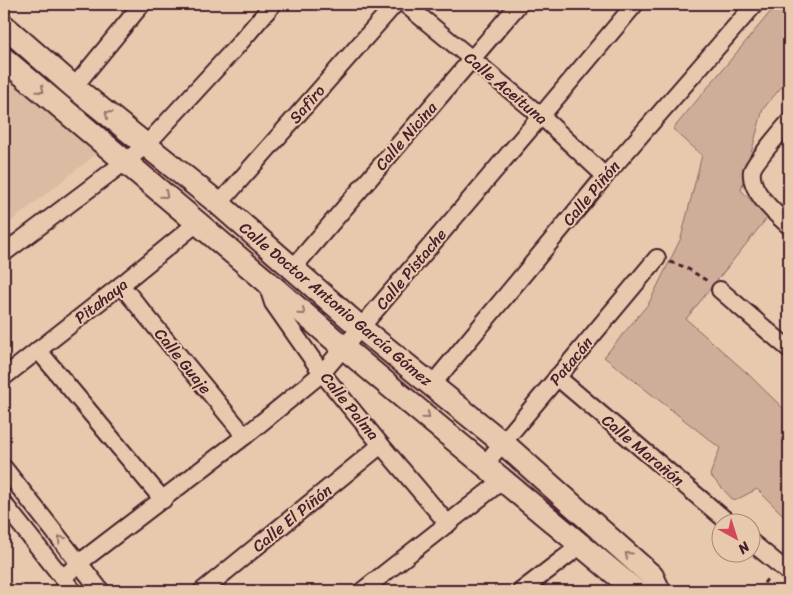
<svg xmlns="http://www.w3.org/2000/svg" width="793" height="595" viewBox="0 0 793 595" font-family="Sriracha,sans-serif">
	<rect width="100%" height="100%" fill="#e7caae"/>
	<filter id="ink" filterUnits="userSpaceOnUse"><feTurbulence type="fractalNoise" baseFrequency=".02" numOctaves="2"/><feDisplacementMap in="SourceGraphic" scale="10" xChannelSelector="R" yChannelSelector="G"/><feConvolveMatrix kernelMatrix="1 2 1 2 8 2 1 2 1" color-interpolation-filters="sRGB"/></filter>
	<g filter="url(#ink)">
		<path fill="#dabca3" d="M4 71 99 152 4 227Z"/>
		<path fill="#ceae99" stroke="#8c6662" d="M777 4H783L789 8V78L763 109 741 190 767 218 686 319 746 372 789 414V521L757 489 734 501 710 475 720 448 604 357 649 303 681 238 702 155 673 129Z"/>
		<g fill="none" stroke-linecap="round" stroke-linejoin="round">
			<defs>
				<g id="street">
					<path d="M405 4 541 116 605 176"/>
					<path d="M74 87 142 4"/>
					<path d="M789 122C783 129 753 164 752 171 749 191 776 214 789 226"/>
					<path d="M219 204 395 4"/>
					<path d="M4 253 126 161 146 145 238 45 273 4"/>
					<path d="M293 268 519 4"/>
					<path d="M266 281 273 303 322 373 381 445 448 524"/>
					<path d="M121 285 245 436"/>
					<path d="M720 290 789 349"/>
					<path d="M38 350 163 500"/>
					<path d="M4 377 121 285 197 223"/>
					<path d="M557 377 728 522"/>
					<path d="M431 386 605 176 755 4"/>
					<path d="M485 464 657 258"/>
					<path d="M4 468 101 591"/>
					<path d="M4 504 73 591"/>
					<path d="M750 541 789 573"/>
					<path d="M63 578 79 563 245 436 322 373 541 116 635 4"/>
					<path d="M202 591 381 445"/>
					<path d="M362 591 503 480"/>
					<path d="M521 591 581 545"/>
				</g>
				<g id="secondary">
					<path d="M4 26 74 87 219 204 361 328 503 443 652 576 659 591"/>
					<path d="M4 59 265 280 344 348 636 591"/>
				</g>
			</defs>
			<use href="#street" stroke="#4a1f2b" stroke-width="20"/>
			<use href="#secondary" stroke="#4a1f2b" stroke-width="26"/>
			<g stroke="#4a1f2b" stroke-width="3" stroke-dasharray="5 4" stroke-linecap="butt">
				<path d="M670 262 685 267 709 282"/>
				<path d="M759 591 769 576"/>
			</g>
			<use href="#street" stroke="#e7caae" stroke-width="16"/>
			<use href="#secondary" stroke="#e7caae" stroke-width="22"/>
		</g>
		<defs><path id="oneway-chevron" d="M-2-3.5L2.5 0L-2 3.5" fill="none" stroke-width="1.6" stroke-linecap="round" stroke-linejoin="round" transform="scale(1.25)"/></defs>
		<g stroke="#98746c">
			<use href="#oneway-chevron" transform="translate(41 90) rotate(40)"/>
			<use href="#oneway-chevron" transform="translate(108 114) rotate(-141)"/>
			<use href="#oneway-chevron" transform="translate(165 195) rotate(41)"/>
			<use href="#oneway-chevron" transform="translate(302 312) rotate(41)"/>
			<use href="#oneway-chevron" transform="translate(427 416) rotate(40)"/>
			<use href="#oneway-chevron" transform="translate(61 539) rotate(-129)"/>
			<use href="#oneway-chevron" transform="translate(628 555) rotate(-138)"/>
		</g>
	</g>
	<g text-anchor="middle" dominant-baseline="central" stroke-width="4" stroke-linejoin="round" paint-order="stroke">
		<g font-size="16" fill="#4a1f2b" stroke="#e7caae">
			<text transform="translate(506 88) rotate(40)">Calle Aceituna</text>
			<text transform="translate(307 104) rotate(-49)">Safiro</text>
			<text transform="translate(406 136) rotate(-49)">Calle Nicina</text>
			<text transform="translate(591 193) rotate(-50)">Calle Piñón</text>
			<text transform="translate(411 269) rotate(-50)">Calle Pistache</text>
			<text transform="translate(101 301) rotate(-38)">Pitahaya</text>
			<text transform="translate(336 304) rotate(40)">Calle Doctor Antonio García Gómez</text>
			<text transform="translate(183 361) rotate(51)">Calle Guaje</text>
			<text transform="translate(571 361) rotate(-50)">Patacán</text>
			<text transform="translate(350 406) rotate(51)">Calle Palma</text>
			<text transform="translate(643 450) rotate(40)">Calle Marañón</text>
			<text transform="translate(292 518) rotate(-39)">Calle El Piñón</text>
		</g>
	</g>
	<rect width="793" height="595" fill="none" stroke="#e7caae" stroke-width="20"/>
	<rect x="10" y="10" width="773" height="575" fill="none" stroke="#4a1f2b" stroke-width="2" filter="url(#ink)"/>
	<g transform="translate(736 538) rotate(141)"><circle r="24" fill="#e7caae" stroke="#a8867a"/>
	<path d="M0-4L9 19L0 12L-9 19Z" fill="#d1495b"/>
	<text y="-8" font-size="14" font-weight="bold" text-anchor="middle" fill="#4a1f2b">N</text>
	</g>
</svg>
